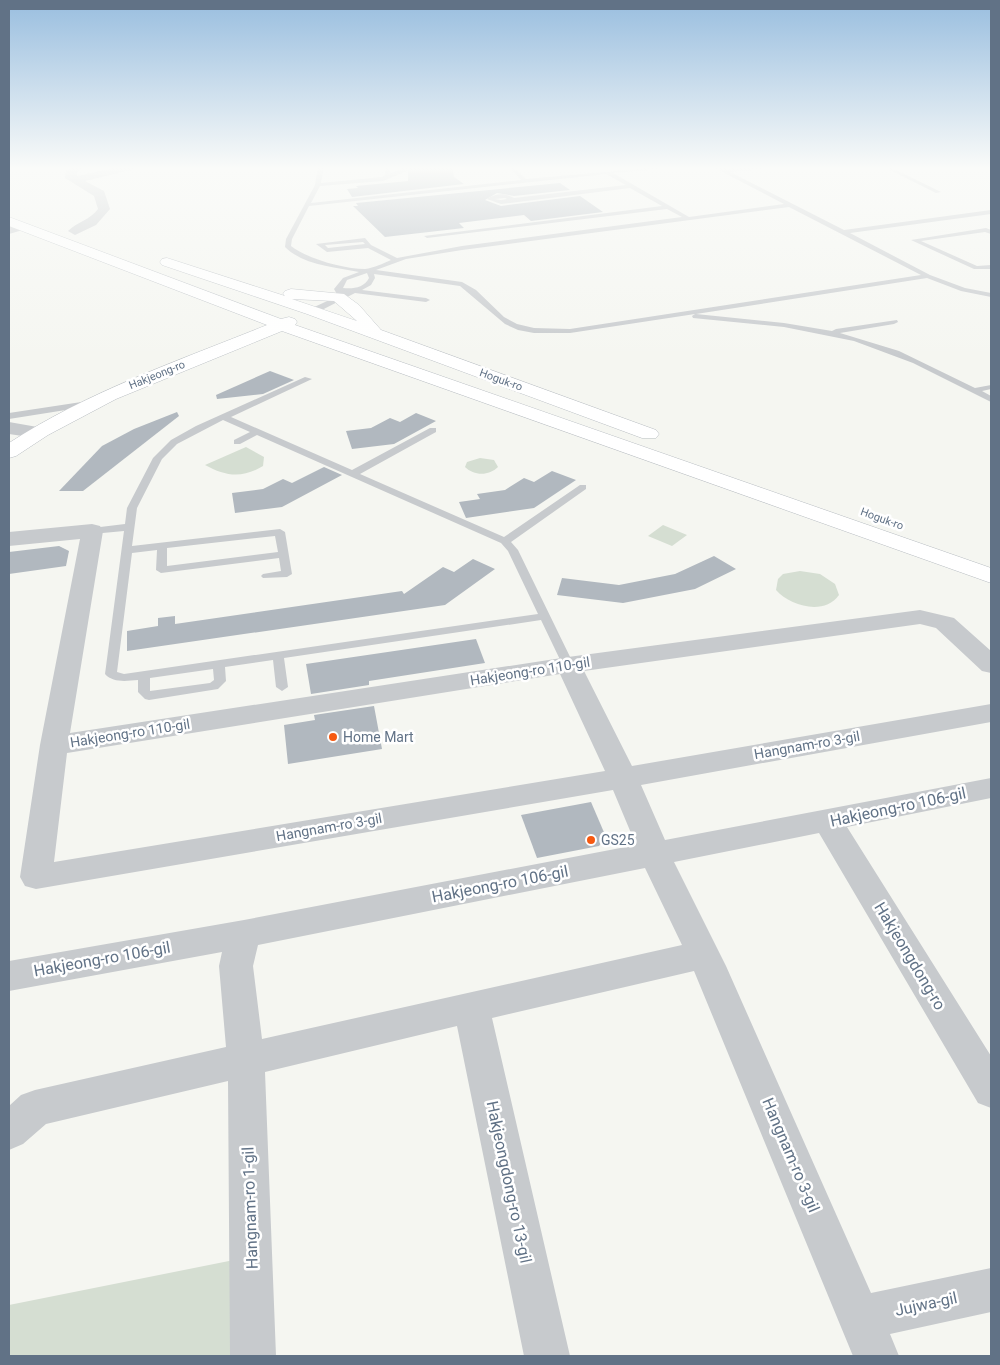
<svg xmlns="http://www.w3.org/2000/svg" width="1000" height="1365" viewBox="0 0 1000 1365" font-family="Roboto,sans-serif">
	<rect width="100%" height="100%" fill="#f5f6f1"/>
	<g fill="#d5ded2">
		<path d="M246 447 264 457 263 466C242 479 225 476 205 465Z"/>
		<path d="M480 458 494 460 498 467C489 476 474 476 465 467L467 462Z"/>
		<path d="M663 525 687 535 672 546 648 536Z"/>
		<path d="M800 571 820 574 835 584 839 595C824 616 790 606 776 590L778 579 783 574Z"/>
		<path d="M239 1259 241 1356H9V1305Z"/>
	</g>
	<g fill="#b1b8bf">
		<path d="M408 167H452L454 177 464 184 352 197 347 189 358 188 356 186 408 181Z"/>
		<path d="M560 183 570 190 514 196 497 193 485 200 501 206 580 196 603 212 531 221 524 215 459 223 464 228 385 237 353 206H358L356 203Z"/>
		<path d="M270 371 294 380 263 394 217 399 216 395Z"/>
		<path d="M177 412 179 416 83 491H59L102 446 134 429Z"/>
		<path d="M416 413 436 421 394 444 352 449 346 431 371 428 390 418 400 422Z"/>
		<path d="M324 467 342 475 282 507 235 513 232 493 263 489 283 479 292 483Z"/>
		<path d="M552 471 576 480 534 508 466 518 459 502 480 499 477 494 505 490 524 478 534 482Z"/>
		<path d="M59 546 69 551 66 566 9 574V552Z"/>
		<path d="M714 556 736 569 695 589 623 603 557 595 562 578 619 585 675 574Z"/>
		<path d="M473 559 495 569 445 605 127 651V631L158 626V618L175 616V624L402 591 404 594 443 567 454 572Z"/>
		<path d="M476 639 485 663 369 681V685L311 694 306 664Z"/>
		<path d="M374 706 382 749 288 764 284 725 315 720 314 715Z"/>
		<path d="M591 802 606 837 599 846 537 858 521 815Z"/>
	</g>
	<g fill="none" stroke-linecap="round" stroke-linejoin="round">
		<defs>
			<g id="secondary">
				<path d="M9 217 281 319 289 317 295 319 297 322 295 325 991 568V583L282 331 116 399 48 435 16 456 9 458V443C89 391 178 361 267 325L9 226Z"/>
				<path d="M167 258 285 296 283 294 285 291 291 289 344 294 359 305 381 330 656 430 659 434 656 438H642L307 314 162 265 160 262 162 259ZM292 299 334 301 357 321Z"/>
			</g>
		</defs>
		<use href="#secondary" stroke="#b8bdc2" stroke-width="1"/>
		<g fill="#c7cacd" fill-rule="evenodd">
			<path d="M318 167H324L321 183 382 177 385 175V167H389L390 173 401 170 402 167H406L407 171 383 181 320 186 311 203 521 180 509 167H514L526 179 661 167 659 169 613 173 689 217 784 204 713 167H719L725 169 763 167 761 169 730 172 844 230 991 210V214L850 233 930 275 965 288 991 293V297L961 291 927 278 696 314 784 323 832 331 836 329 897 320 898 322 894 324 840 333 899 351 975 388 991 385V389L982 391 991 396V402L913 363 854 341 784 327 693 318 692 316 695 314 570 333H534L518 330 505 324 460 286 374 274 375 278 371 285 362 290 426 298 430 300 426 302 355 293 316 313H310V309L338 296 334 289 343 278 359 272C334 267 303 265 285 247L286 239 315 185ZM606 174 626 185 514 198C505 193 496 193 487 199L501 204 630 188 662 206 424 236 427 238 667 209 682 217 462 246 397 258 371 245 365 238 316 244 327 252 368 248 391 260C384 263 374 268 365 269 344 269 308 259 291 246L292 239 309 206ZM505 198 507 199 501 200 495 199ZM789 207 921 275 570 329 534 328 517 324 504 317 476 290 462 282 376 270 406 259 462 250ZM363 242 365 244 328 248 325 245ZM367 273 369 278C364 288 353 289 343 288L347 280Z"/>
			<path d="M884 167H890L941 192 936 193Z"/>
			<path d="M986 228 991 230V234L985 232 921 241 977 266 991 265V269H974L911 240Z"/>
			<path d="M305 377 312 379 231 417 352 470 430 428H436V432L360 474 504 537 580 485H586V489L511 542 518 550 574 665 572 668H564L541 620 284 658 288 687 282 691 276 687 273 660 225 667 226 681 218 689 149 700 145 699 138 692V680C126 681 113 683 105 674L124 531 92 534 87 531 92 528 125 524 127 508 153 458 171 440 196 426ZM223 420 250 432 234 440V444H240L257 435 501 543 508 551 538 614 124 674 117 672 132 553 157 550 156 570 161 573 279 558 281 571 263 574 261 576 263 578 287 577 292 574 285 532 280 529 132 546 137 508 162 459 177 444ZM275 536 278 552 167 566V548ZM213 669 214 680 210 683 150 691V678Z"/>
			<path d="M88 401 91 402V406L9 419V413Z"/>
		</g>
		<g fill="#c7cacd" fill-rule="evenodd">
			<path d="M71 167H86L77 172V176L118 167H137L135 169 85 181 104 191 110 209 96 225 75 235 68 231C77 222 90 220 98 209L94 196 65 178 66 170Z"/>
			<path d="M21 222 27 226 26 229 9 234V226Z"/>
			<path d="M9 422 43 428 45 432 43 436 36 438 9 434Z"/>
			<path d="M92 524 100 526 103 531 70 733 568 657 920 610 954 618 991 651V673L982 671 936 628 920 624 584 671 632 766 991 704V722L641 785 665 840 991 778V798L847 827 991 1056V1108L978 1103 819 833 674 862 726 966 871 1293 991 1268V1312L890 1334 899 1356H853L694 971 492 1018 570 1356H524L457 1026 265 1072 276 1356H230L228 1081 46 1124 23 1144 9 1150V1106L21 1095 35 1090 226 1047 219 966 222 952 9 991V961L244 920 636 845 613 790 36 889 25 886 20 877 40 745 80 539 9 546V532ZM560 674 605 771 54 862 67 753ZM645 868 682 945 262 1039 253 966 258 945Z"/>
		</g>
		<use href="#secondary" fill="#fff" fill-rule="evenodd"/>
	</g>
	<linearGradient id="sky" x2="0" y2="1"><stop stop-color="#99bedf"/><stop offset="0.47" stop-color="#fafbf9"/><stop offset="1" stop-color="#fafbf9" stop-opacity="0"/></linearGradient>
	<rect width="1000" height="358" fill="url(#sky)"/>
	<g fill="#f65911" stroke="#fff" stroke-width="2">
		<circle cx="333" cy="737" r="5"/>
		<circle cx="591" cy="840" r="5"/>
	</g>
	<g text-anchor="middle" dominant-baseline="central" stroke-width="5" stroke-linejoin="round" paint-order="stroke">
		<g font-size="11" fill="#617286" stroke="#fff">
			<text transform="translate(157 375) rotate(-22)">Hakjeong-ro</text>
			<text transform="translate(501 380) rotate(20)">Hoguk-ro</text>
			<text transform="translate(882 519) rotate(20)">Hoguk-ro</text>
		</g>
		<g font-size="14" fill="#617286" stroke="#fff">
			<text transform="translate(530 671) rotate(-9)">Hakjeong-ro 110-gil</text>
			<text transform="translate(130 733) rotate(-9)">Hakjeong-ro 110-gil</text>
			<text transform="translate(807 745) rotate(-10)">Hangnam-ro 3-gil</text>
			<text transform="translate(329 827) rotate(-10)">Hangnam-ro 3-gil</text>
		</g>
		<g font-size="14" fill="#617286" stroke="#fff" text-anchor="start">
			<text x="343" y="737">Home Mart</text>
			<text x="601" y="840">GS25</text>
		</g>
		<g font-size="16" fill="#617286" stroke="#fff">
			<text transform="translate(898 807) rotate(-12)">Hakjeong-ro 106-gil</text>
			<text transform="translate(500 884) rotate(-11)">Hakjeong-ro 106-gil</text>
			<text transform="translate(910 956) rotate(59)">Hakjeongdong-ro</text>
			<text transform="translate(102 959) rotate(-10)">Hakjeong-ro 106-gil</text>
			<text transform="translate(791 1155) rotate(67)">Hangnam-ro 3-gil</text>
			<text transform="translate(509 1182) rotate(78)">Hakjeongdong-ro 13-gil</text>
			<text transform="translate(250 1208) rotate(-92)">Hangnam-ro 1-gil</text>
			<text transform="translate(926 1304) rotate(-12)">Jujwa-gil</text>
		</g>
	</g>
	<rect width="1000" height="1365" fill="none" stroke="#617286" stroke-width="20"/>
</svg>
